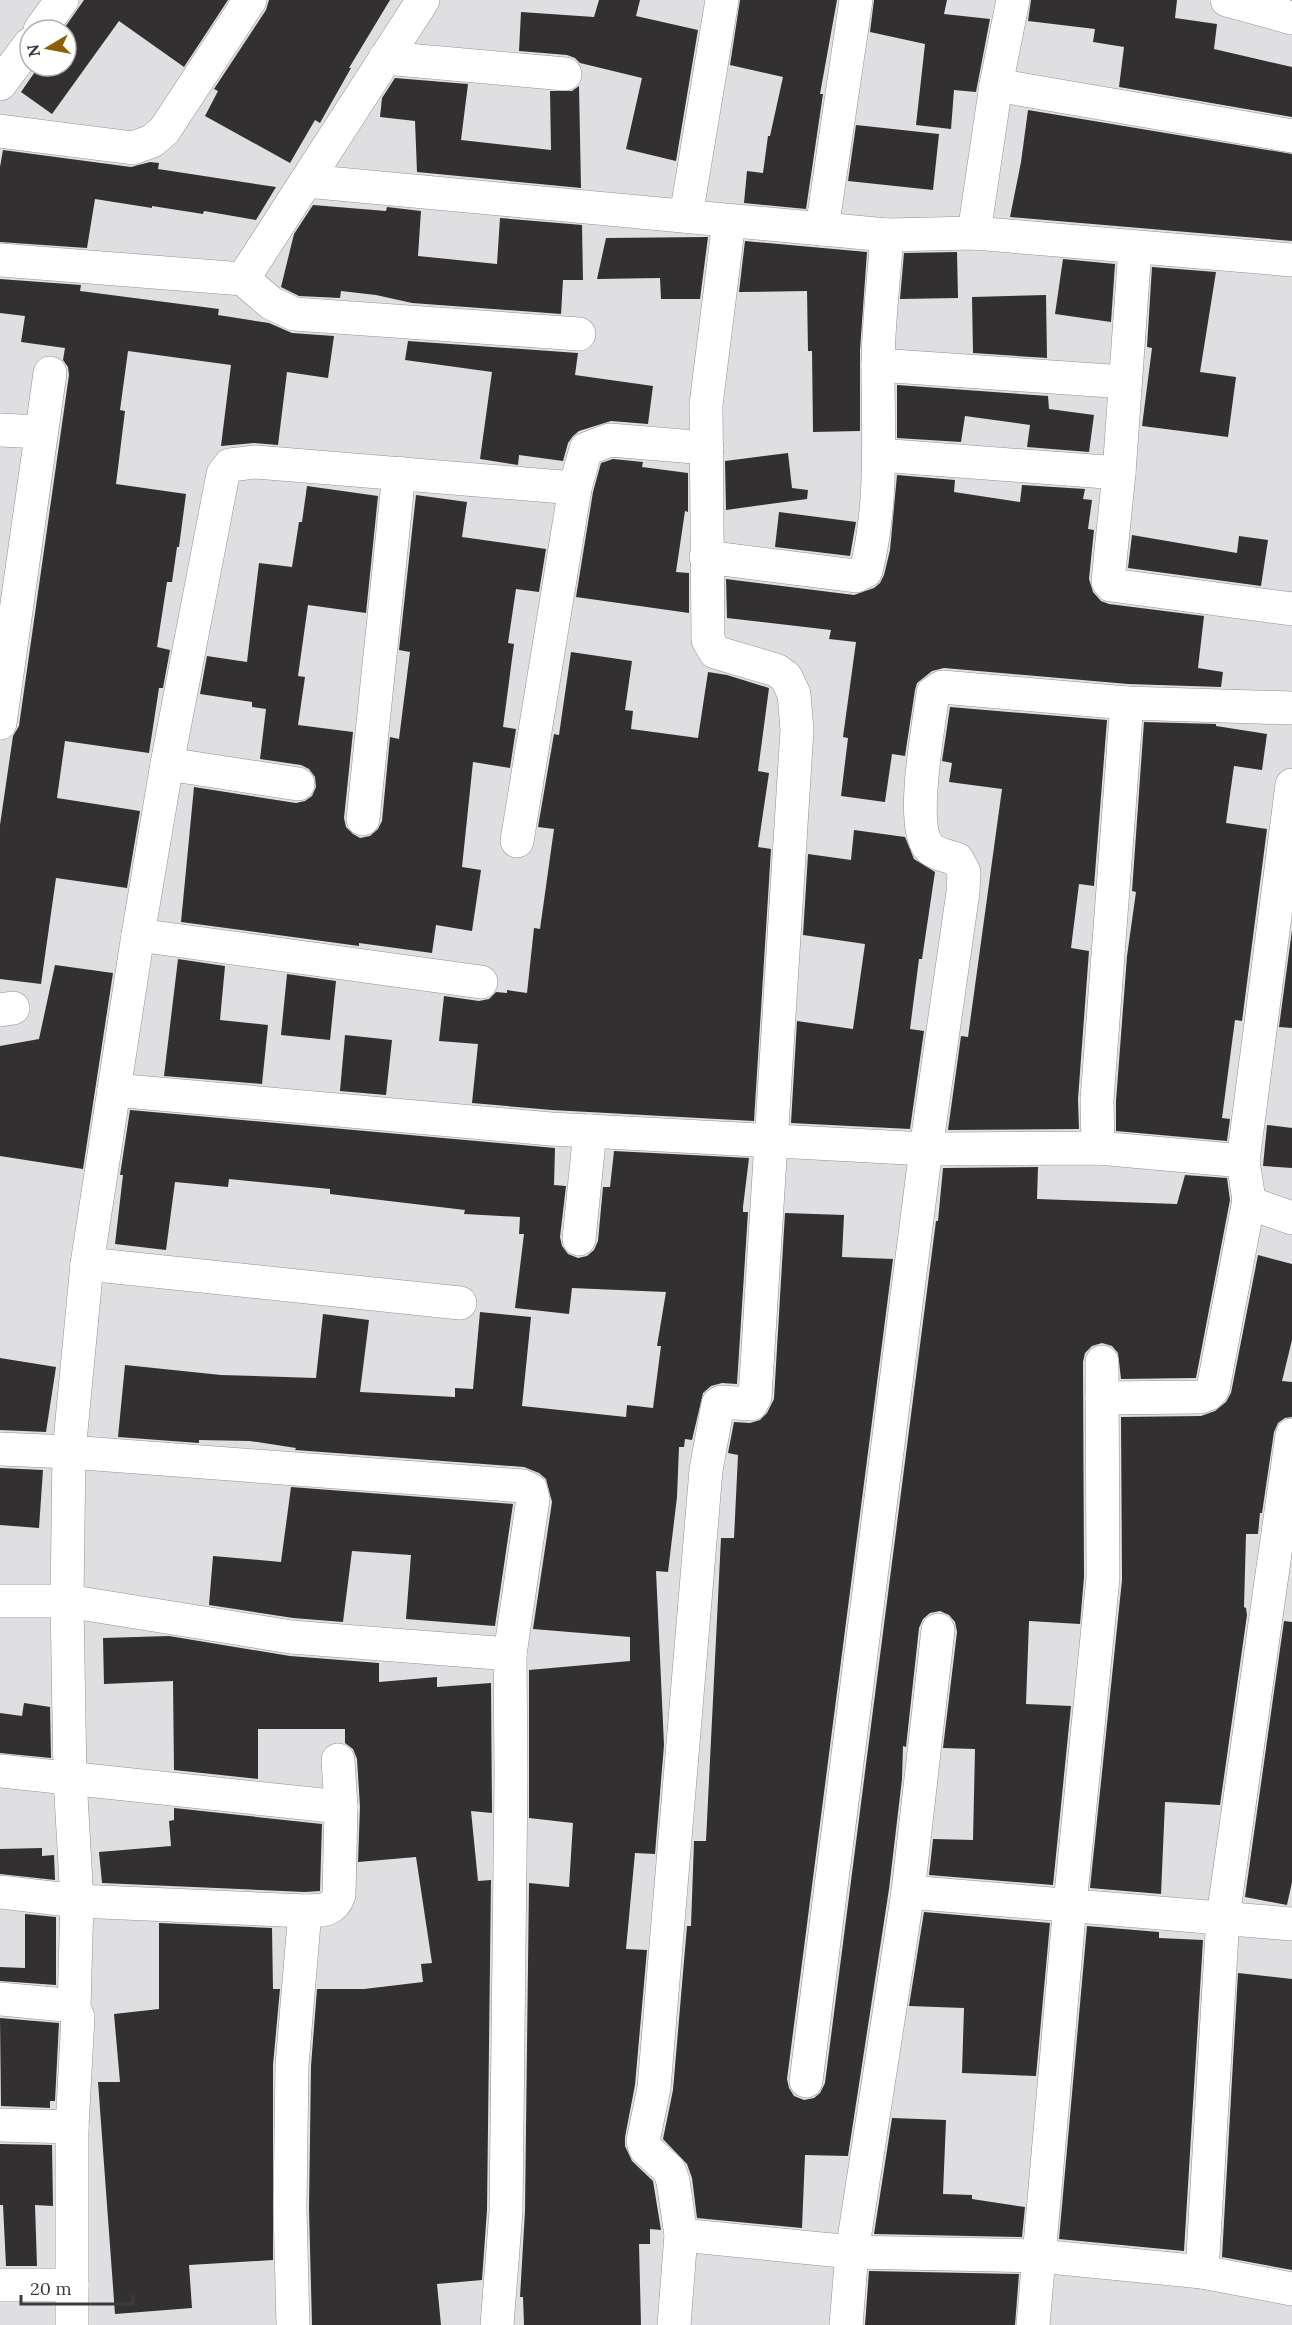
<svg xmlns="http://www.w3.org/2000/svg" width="1292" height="2325" viewBox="0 0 1292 2325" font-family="Lora,serif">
	<rect width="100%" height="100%" fill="#dfdee1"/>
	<g fill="#333032">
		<path d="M84 0H228L184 67 119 21 52 114 21 92 39 66H66V30H63Z"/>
		<path d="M269 0H390L349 68H351L320 123 315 120 290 163 205 116 218 91 214 89 266 10Z"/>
		<path d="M599 0H640L636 16 698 30 676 161 626 149 642 78 580 63 575 58 567 55 519 51 521 12 594 17Z"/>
		<path d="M740 0H837L820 94H823L806 209 744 203 747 171 763 173 768 136H770L783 77 730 65Z"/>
		<path d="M874 0H947L944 14 990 19 976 92 954 90 951 129 916 125 925 44 870 32Z"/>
		<path d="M1031 0H1177L1175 18 1217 24 1214 49 1292 67V117L1119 87 1124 47 1093 42 1095 29 1028 21Z"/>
		<path d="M395 78 468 84 461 140 551 150 550 91H572L579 86 581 188 417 172 415 121 380 117 382 98Z"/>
		<path d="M1028 110 1292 154V241L1010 217 1021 162Z"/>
		<path d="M856 125 939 134 933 190 848 181Z"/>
		<path d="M3 150 131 167 150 162 159 163 158 169 276 187 256 220 204 211 203 214 152 206V208L95 199 87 248 0 242V167Z"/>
		<path d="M313 205 386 211 387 207 421 211 418 256 497 264 500 218 582 225 583 280H563L561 314 412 303 376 295 341 291 340 298 299 296 281 287 294 234Z"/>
		<path d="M708 237 700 299H661L660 278 597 279 606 238Z"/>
		<path d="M745 241 867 252 860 350V431L813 432 812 351H808L807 291 739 292Z"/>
		<path d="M957 252 958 298 900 299 904 253Z"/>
		<path d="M1063 259 1115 264 1111 322 1055 314Z"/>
		<path d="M1152 267 1216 272 1200 372 1236 377 1228 437 1142 426 1152 348 1147 347Z"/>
		<path d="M0 279 81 285 80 291 219 309 218 315 269 323 292 333 334 336 328 378 287 372 278 445 254 443 221 446 231 365 128 351 120 410 125 411 116 484 186 494 179 547H177L172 582H167L157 647 170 650 163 688H159L149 753 65 741 57 798 140 811 127 888 56 878 41 984 0 979V825L13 736 19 726 69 375 68 367 63 360 65 348 21 342 25 316 0 313Z"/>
		<path d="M1046 295 1047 358 973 353 972 297Z"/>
		<path d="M408 341 578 353 575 375 653 386 648 424 611 421 579 431 573 436 568 443 563 461 519 455 518 465 480 459 492 372 405 360Z"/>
		<path d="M897 385 1048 396 1049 409 1094 415 1089 452 1027 447 1030 425 965 416 961 442 897 438Z"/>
		<path d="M788 453 792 488 808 490 807 499 726 510 725 461Z"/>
		<path d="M613 459 643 462 642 467 688 473V512L685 511 676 572 689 573V613L576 597 593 492 601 463Z"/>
		<path d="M897 475 955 480 954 492 1020 502 1022 485 1085 489 1083 499 1092 500 1088 529 1094 530 1089 579 1093 592 1101 601 1109 604 1204 616 1198 668 1223 672 1221 687 1128 684 944 668 932 671 917 683 915 690 905 756 892 754 885 802 841 796 848 738 843 737 856 642 829 639 831 630 727 618 726 579 854 595 874 588 880 583 884 575 890 550Z"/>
		<path d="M307 486 378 496 366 613 308 605 298 676 305 677 298 725 353 732 344 818 346 827 353 834 360 838 370 836 378 829 382 821 390 737 399 739 410 652 399 650 416 495 467 502 462 537 546 549 539 592 516 589 508 643 514 644 503 727 516 729 510 768 473 762 462 867 481 870 472 931 436 925 432 953 359 943V946L181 922 194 787 296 803 305 801 312 796 316 787 315 777 309 769 301 765 260 759 266 709 252 707V702L200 694 207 656 247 662 259 563 292 567 299 522H302Z"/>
		<path d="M779 512 856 522 850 556 775 547Z"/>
		<path d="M1132 535 1237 553 1239 536 1268 540 1261 586 1128 568Z"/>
		<path d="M571 652 632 661 625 710 633 711 631 729 698 738 708 672 727 675 769 688 758 771 769 773 758 847 771 849 754 1121 552 1110 472 1103 478 1044 439 1041 444 996 479 1001 489 999 496 992 507 993V990L527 993 534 928 540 929 554 829 538 827 554 734 559 735Z"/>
		<path d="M950 707 1107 720 1094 886 1079 884 1071 948 1089 951 1078 1099 1079 1129 948 1130 961 1036 968 1037 1002 789 949 782 952 763 942 761Z"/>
		<path d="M1144 722 1216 724V726L1267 734 1262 770 1234 766 1226 823 1267 829 1242 1021 1235 1020 1222 1118 1230 1119 1227 1141 1116 1131V1101L1127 956 1136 892 1132 891Z"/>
		<path d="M854 830 905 837 914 859 935 872 922 959H919L910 1029 924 1031 910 1129 791 1123 797 1021 853 1029 865 944 803 935 808 854 851 860Z"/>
		<path d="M1292 930V1028L1279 1027Z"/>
		<path d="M178 959 225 966 220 1020 268 1025 262 1084 164 1076Z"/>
		<path d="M55 965 113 973 83 1169 0 1156V1046L39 1039Z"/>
		<path d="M287 974 336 981 330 1040 281 1035Z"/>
		<path d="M345 1035 392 1040 386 1095 340 1091Z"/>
		<path d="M130 1110 555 1148 554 1185 566 1186 560 1237 562 1246 568 1254 578 1258 587 1256 594 1250 598 1241 603 1187H610L614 1151 749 1158 743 1207V1212H748L737 1384 722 1383 711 1386 703 1393 692 1440 685 1439 684 1447H679L677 1497 668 1572 656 1571 664 1745 655 1854 635 1853 626 1949 647 1950 635 2085 625 2137V2146L632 2161 653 2181 661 2230 650 2229V2244H639L641 2325H524L523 2297H520L525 2211 529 1883 569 1887 573 1823 529 1818V1670L630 1661V1637L533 1629 552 1502 546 1479 539 1473 524 1467 295 1450 296 1448 250 1441 199 1440V1443L118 1437 125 1365 221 1375 316 1378 323 1314 369 1320 360 1392 455 1397V1388L473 1389 480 1312 531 1317 522 1406 626 1417 627 1405 653 1408 661 1346H657L666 1292 572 1288 569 1314 515 1308 524 1234H519L520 1217 464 1214 465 1210 330 1194V1189L229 1179 228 1187 175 1182 166 1250 115 1244 123 1175H120Z"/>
		<path d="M1267 1125 1292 1128V1168L1263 1166Z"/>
		<path d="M1038 1167 1037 1199 1177 1204 1185 1175 1227 1178 1230 1200 1196 1378 1121 1379 1118 1353 1112 1346 1102 1343 1092 1346 1085 1353 1083 1362 1084 1577 1080 1624 1029 1621 1026 1704 1071 1706 1053 1885 929 1875 933 1839 973 1840 975 1749 943 1748 957 1632 955 1622 949 1615 940 1611 930 1613 923 1619 919 1628 906 1747 903 1746 902 1779 889 1889 848 2156 805 2155 802 2228 697 2218 692 2178 687 2164 663 2139 673 2090 687 1926H691L694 1841H706L721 1538H734L738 1455 728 1453 734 1422 750 1423 760 1420 767 1413 774 1399 785 1213 844 1215 842 1257 893 1259 787 2079 789 2088 794 2096 804 2100 814 2098 820 2093 825 2083 936 1221H938L943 1168Z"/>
		<path d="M1258 1255 1292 1264V1340L1282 1381 1292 1382V1417L1285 1418 1278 1423 1274 1432 1262 1513H1260L1258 1534H1246L1244 1607 1246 1608 1247 1615 1220 1805 1165 1802 1161 1894 1090 1888 1122 1580 1121 1417 1201 1416 1215 1411 1226 1402 1231 1393Z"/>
		<path d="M0 1358 56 1367 46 1432 0 1430Z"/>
		<path d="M0 1468 43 1470 39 1528 0 1525Z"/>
		<path d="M291 1487 513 1504 495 1626 406 1619 411 1555 352 1551 343 1622 293 1618 209 1605 213 1556 281 1562Z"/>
		<path d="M1284 1621 1292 1622V1882L1287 1905 1245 1897Z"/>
		<path d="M169 1636 290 1656 379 1663V1682L437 1677V1687L491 1683 492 1813 471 1811 478 1881 491 1880 487 2210 482 2280 437 2284 441 2325H312L309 2209 311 2066 317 1989H364L423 1982 421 1964 432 1963 416 1857 358 1862 360 1807 357 1759 353 1749 345 1743V1729H258V1779L174 1770 173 1681 104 1684 103 1638Z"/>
		<path d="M24 1703 50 1707 51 1758 0 1753V1713L22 1716Z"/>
		<path d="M174 1808 322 1824 320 1891 305 1892 102 1883 99 1852 171 1846 169 1821 174 1820Z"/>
		<path d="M42 1848V1856L54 1855 55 1880 0 1874V1849Z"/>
		<path d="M924 1912 1050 1923 1036 2076 962 2073 964 2008 909 2006Z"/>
		<path d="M25 1914 56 1917V1985L0 1981V1967L25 1968Z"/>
		<path d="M159 1923 272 1928 273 1989H280L273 2065V2260L189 2265 192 2308 115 2314 98 2082H120L114 2014 159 2009Z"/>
		<path d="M1087 1926 1159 1932V1938L1203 1940 1184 2251 1059 2239Z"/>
		<path d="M1238 1973 1292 1979V2270L1222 2257Z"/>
		<path d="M0 2018 59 2023 55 2101H50V2108L1 2106Z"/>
		<path d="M892 2118 946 2120 943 2194 972 2195V2199L1025 2207 1022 2237 874 2234Z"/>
		<path d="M0 2144 52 2145 53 2206 35 2205 37 2266H6L3 2205H0Z"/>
		<path d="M869 2271 1019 2274 1015 2325H865Z"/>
	</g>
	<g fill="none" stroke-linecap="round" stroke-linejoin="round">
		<defs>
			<g id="minor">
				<path d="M1227 0 1292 18"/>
				<path d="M40 30 62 0"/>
				<path d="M385 58 565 74"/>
				<path d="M0 84 30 44"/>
				<path d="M996 85 1292 136"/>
				<path d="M0 131 133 148 152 141 164 131 250 0"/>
				<path d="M306 181 887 235 974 233 1292 260"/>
				<path d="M686 216 722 0"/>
				<path d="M822 229 856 0"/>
				<path d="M974 233 996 85 1013 0"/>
				<path d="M1135 248 1119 473 1108 581 1111 585 1292 609"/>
				<path d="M0 260 243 279 271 303 294 314 579 334"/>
				<path d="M243 279 423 0"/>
				<path d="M878 365 1125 382"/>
				<path d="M0 430 41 432"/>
				<path d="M879 455 1119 473"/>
				<path d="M706 557 856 576 866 571C883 504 878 435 878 367 878 323 884 279 887 235"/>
				<path d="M0 723 50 373"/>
				<path d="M167 764 298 784"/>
				<path d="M363 819 399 473"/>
				<path d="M517 841 575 488 586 449 610 440 707 448"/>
				<path d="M138 935 481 982"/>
				<path d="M0 1010 13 1008"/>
				<path d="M114 1090 551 1129 926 1149 1098 1148 1243 1161 1249 1200 1255 1205 1292 1218"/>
				<path d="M1098 1148 1097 1100 1127 703"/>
				<path d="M1243 1161 1292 785"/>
				<path d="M579 1239 590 1131"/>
				<path d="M87 1264 460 1303"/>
				<path d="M1102 1398 1200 1397 1208 1394 1213 1389 1249 1200"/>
				<path d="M0 1449 69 1452 523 1486 531 1490 533 1499 510 1654 511 1776 506 2211 497 2325"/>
				<path d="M0 1601H67L291 1637 510 1654"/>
				<path d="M0 1771 341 1807"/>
				<path d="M0 1892 77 1901 305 1911C321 1910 333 1912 339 1895L341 1807 338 1760"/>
				<path d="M908 1892 1292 1924"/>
				<path d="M0 1999 65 2005 74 2008"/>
				<path d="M806 2081 926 1149 963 892 964 872 957 859C947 856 934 854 928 846 910 822 929 724 933 693L942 687 1127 703 1292 708"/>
				<path d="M0 2125 72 2127"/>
				<path d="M681 2235 852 2252 1039 2256 1202 2272 1292 2289"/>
				<path d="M1202 2272 1223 1917 1292 1435"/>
				<path d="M0 2285H72"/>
				<path d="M72 2325V2127L78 2017 74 2008 77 1901 70 1778 67 1601 69 1452 87 1264 138 935 167 764 223 474 230 465 256 462 575 488"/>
				<path d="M293 2325 290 2209 292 2065 305 1911"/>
				<path d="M674 2325 681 2235 673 2181 669 2170 645 2148 643 2141 654 2088 706 1470 718 1404 721 1402 751 1404 755 1397 797 730 794 694 786 677 776 670 715 652 708 640 706 405 729 221"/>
				<path d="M846 2325 852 2252 908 1892 938 1630"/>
				<path d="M1033 2325 1070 1904 1103 1578 1102 1362"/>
			</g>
		</defs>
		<use href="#minor" stroke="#929194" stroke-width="34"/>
		<use href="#minor" stroke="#fff" stroke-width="33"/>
	</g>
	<g transform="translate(48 48) rotate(260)"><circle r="28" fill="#ffffff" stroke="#b1b1b1" stroke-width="1.5"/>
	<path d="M0-4.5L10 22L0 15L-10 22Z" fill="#8d6005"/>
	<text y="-9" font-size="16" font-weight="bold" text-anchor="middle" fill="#3b3b3c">N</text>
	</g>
	<path d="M21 2295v9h112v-9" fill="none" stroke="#3b3b3c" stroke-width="3"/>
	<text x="30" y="2295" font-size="18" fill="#3b3b3c" stroke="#ffffff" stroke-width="4.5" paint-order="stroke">20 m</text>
</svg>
